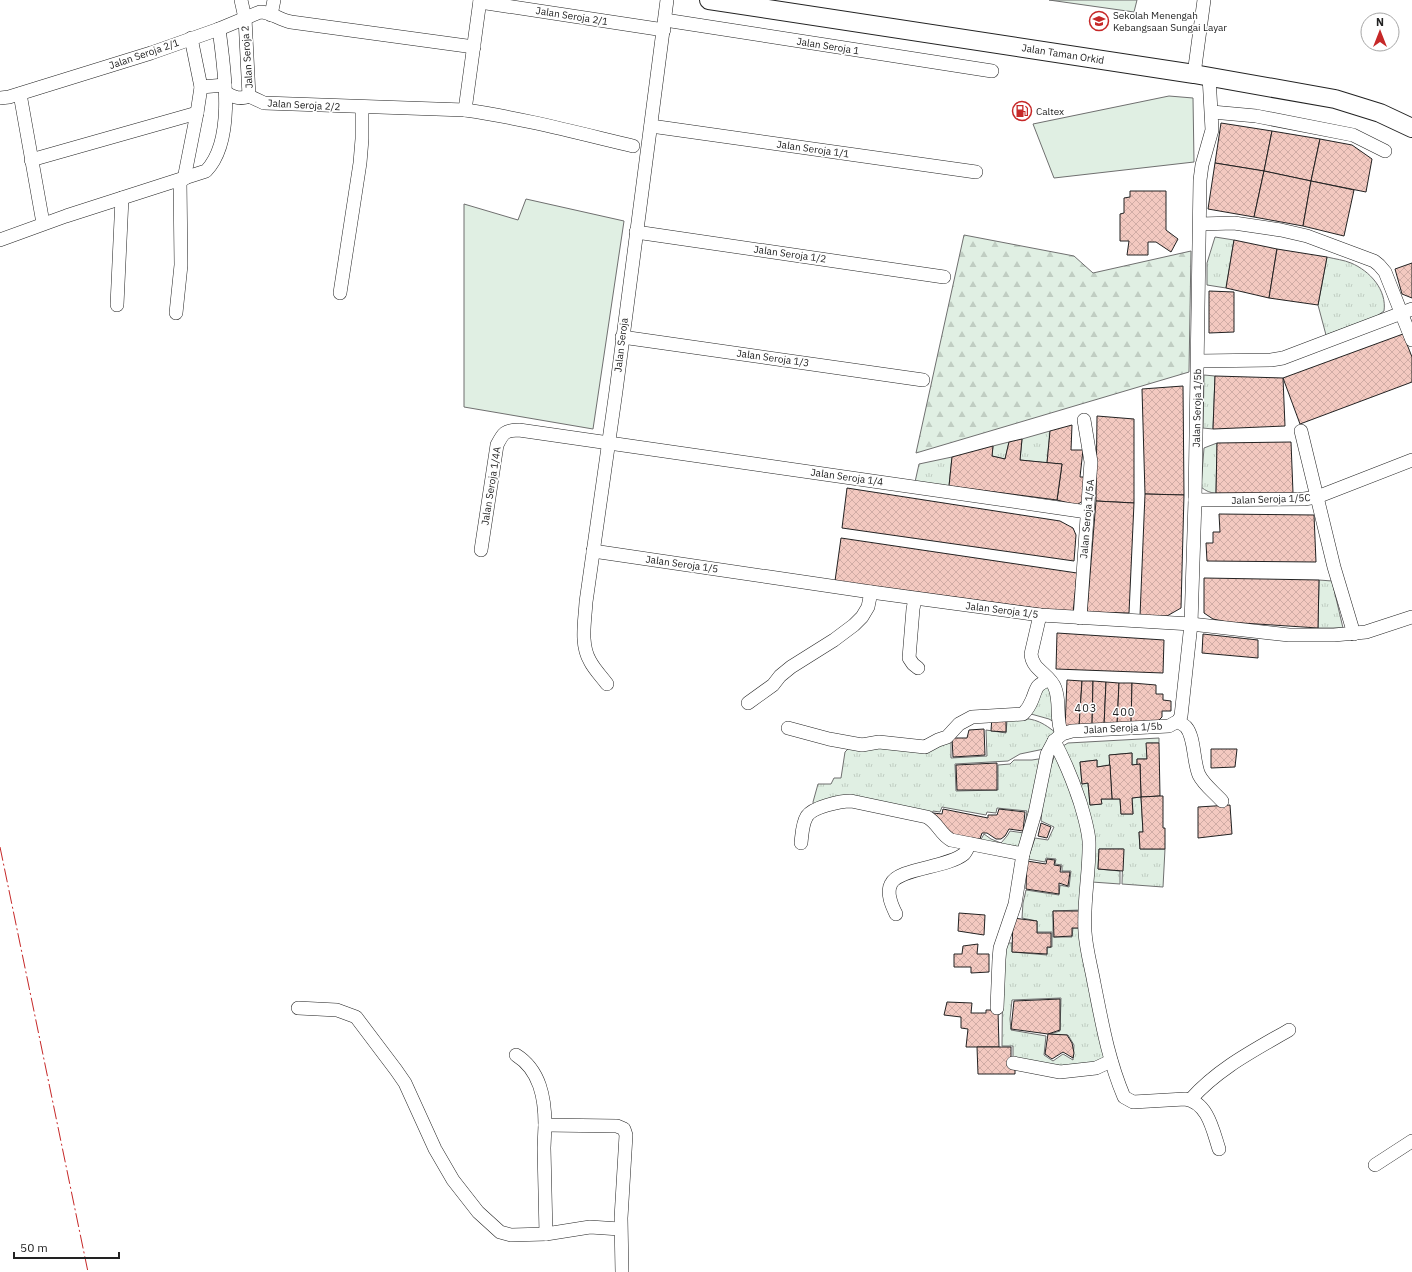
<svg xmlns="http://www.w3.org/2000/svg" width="1412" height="1272" viewBox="0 0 1412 1272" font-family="'IBM Plex Sans',sans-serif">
	<defs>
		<pattern id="grass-tufts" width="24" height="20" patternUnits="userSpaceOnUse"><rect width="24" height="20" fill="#e0efe3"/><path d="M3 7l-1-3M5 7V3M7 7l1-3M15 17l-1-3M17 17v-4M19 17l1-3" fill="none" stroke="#c0cdc2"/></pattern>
		<pattern id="forest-firs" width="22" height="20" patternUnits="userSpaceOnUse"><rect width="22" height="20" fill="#e0efe3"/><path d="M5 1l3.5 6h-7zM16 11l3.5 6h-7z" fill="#c0cdc2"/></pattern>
		<pattern id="building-cross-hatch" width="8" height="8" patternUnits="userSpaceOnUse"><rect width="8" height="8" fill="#f3c9c0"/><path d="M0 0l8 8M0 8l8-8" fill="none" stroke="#d0aca5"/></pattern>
	</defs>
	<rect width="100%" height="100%" fill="#fff"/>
	<g fill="url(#grass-tufts)" stroke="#6f6f6f" fill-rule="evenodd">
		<path d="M1215 237 1234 240 1226 288 1207 285V263Z"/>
		<path d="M1327 257C1335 259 1344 260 1351 263 1370 271 1387 290 1384 311L1377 316 1326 335 1318 305Z"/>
		<path d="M1204 375 1215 376 1213 429 1203 428Z"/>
		<path d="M1050 431 1047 463 1020 460 1022 439Z"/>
		<path d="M1009 442 1005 459 992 456 993 446Z"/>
		<path d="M1217 443 1216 493C1210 493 1206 491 1201 487L1204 448Z"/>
		<path d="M952 457 949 486 915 482 919 464Z"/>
		<path d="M1319 580 1332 581 1343 628H1318Z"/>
		<path d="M1043 685 1050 689 1056 723 1049 719 1031 714Z"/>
		<path d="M1010 718C1031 718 1039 719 1056 733L1044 749 1020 754 1008 761 955 764 956 791 998 790V765L1010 764 1014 760H1032L1045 758 1022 847 979 843 984 834 991 839 1001 843 1007 836 1010 831 1024 833 1027 811 997 808 996 813 987 812 986 815 942 807 940 812 933 811 931 815 855 799 814 806 813 802 818 784H831L834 778H841L845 752 849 748 951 739V758L987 756 986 730 1006 733 1007 721Z"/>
		<path d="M1159 738V743H1147V759H1137V765H1132V753L1110 755V765L1097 767V760L1080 762 1082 784 1088 783 1090 805 1101 804V799H1120L1121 814H1133L1132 798 1141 797 1143 832H1139L1140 849H1165L1163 887 1122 884 1123 849H1099L1098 869 1120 871V884L1092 882 1063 746 1068 743Z"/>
		<path d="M1056 751 1086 828 1084 916 1109 1060 1067 1070 1013 1061V1046H1002L1003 943H1012V952L1047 955V948L1052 947V932H1037V921L1022 918 1023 903 1026 890 1059 895 1060 885 1069 887 1071 871H1062V865L1055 864 1056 859 1046 858 1045 862 1028 859 1035 838 1048 840 1054 827 1041 821 1044 787ZM1080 910V928H1073L1072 937H1053V911ZM1061 998 1060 1031 1050 1034 1068 1035 1074 1045 1073 1060 1063 1054 1053 1061 1044 1055 1046 1036 1011 1030 1010 1019 1012 1000Z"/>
	</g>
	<path fill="url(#forest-firs)" stroke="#6f6f6f" d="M964 235 1074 256 1093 273 1191 251 1189 372 916 453Z"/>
	<g fill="#e0efe3" stroke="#6f6f6f">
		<path d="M1049 0H1137L1134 12Z"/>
		<path d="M1169 96 1193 98 1194 162 1054 178 1033 124Z"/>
		<path d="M526 199 624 221 593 429 464 407V204L518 220Z"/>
	</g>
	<g fill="url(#building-cross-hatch)" stroke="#222">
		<path d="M1221 123 1272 131 1264 171 1215 163Z"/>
		<path d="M1272 131 1320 139 1311 181 1264 171Z"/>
		<path d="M1320 139 1352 145 1372 159 1366 192 1311 181Z"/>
		<path d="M1215 163 1264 171 1254 217 1208 209Z"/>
		<path d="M1264 171 1311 181 1303 226 1254 217Z"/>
		<path d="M1311 181 1354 190 1344 236 1303 226Z"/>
		<path d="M1130 191H1166V230L1178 239 1171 252 1156 242H1148V255H1127L1129 241H1120V214L1124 213V198L1130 197Z"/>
		<path d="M1234 240 1277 249 1269 298 1226 288Z"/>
		<path d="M1277 249 1327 257 1318 305 1269 298Z"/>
		<path d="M1412 263V298L1402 294 1395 269Z"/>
		<path d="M1209 291 1234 292V332L1209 333Z"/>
		<path d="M1403 334 1412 357V382L1300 424 1283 378Z"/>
		<path d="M1215 376 1283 378 1285 426 1213 429Z"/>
		<path d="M1183 386 1184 495 1145 494 1142 389Z"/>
		<path d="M1097 416 1134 419V503L1096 501Z"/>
		<path d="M1072 425 1071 450H1083L1080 477H1087L1085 499 1077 505 1057 500 1062 464 1047 463 1050 431Z"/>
		<path d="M1022 439 1020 460 1062 464 1057 500 949 486 952 457 993 446 992 456 1005 459 1009 442Z"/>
		<path d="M1291 442 1293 493H1216L1217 443Z"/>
		<path d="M847 488 1060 521 1073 528 1076 535 1074 561 842 528Z"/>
		<path d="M1145 494 1184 495 1181 608 1167 616H1140Z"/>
		<path d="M1096 501 1134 503 1129 613 1087 612Z"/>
		<path d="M1219 514 1314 515 1316 562 1207 561 1206 543H1213V532H1220Z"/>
		<path d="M841 538 1077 573 1073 613 835 581Z"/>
		<path d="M1204 578 1319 580 1318 628 1227 622 1213 619 1204 613Z"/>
		<path d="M1057 633 1164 640 1163 673 1056 669Z"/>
		<path d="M1203 634 1258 640V658L1202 653Z"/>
		<path d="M1067 680 1082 681 1079 727 1065 728Z"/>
		<path d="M1082 681H1093L1092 727H1079Z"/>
		<path d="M1093 681 1106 682 1104 726 1092 727Z"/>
		<path d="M1106 682 1119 683 1117 726H1104Z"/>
		<path d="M1119 683H1132L1131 725 1117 726Z"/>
		<path d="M1132 683 1156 685V694H1163V700L1171 701V711H1162V717L1155 724 1131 725Z"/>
		<path d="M992 716 1006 718V732L991 731Z"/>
		<path d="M984 729 985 755 953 757 952 738H967L969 730Z"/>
		<path d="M1146 743H1159L1160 796 1141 797 1140 764 1137 765V759H1147Z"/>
		<path d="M1211 749H1237L1235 767 1211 768Z"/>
		<path d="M1132 753V765L1140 764 1141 797 1132 798 1133 814H1121L1120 799H1112L1109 755Z"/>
		<path d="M1097 760V767L1110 765 1112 799H1101L1102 804 1090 805 1088 783 1082 784 1080 762Z"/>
		<path d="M997 763V790H957L956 765Z"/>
		<path d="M1160 796H1163V828H1165V849H1140L1139 832H1143L1141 797Z"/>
		<path d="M1230 805 1232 834 1198 838V807Z"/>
		<path d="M943 809 988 818V815H997L999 809 1025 812 1023 831 1009 829 1005 836 1001 839H996L987 833H982L980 839 945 834 933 818V813L942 814Z"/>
		<path d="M1041 823 1051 827 1047 838 1038 836Z"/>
		<path d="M1099 849H1124L1123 871 1098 869Z"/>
		<path d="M1047 859 1055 860 1054 865 1061 866 1060 872H1070L1068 886 1059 883V894L1026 889 1027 861 1046 864Z"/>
		<path d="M1053 911H1080V928H1072V936L1054 937Z"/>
		<path d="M959 913 985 915 984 935 958 931Z"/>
		<path d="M1013 918 1037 921V933H1051V947H1047V954L1012 952Z"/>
		<path d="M978 944 977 954H989V972L971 973V967H954V954H962L963 946Z"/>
		<path d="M1060 999V1030L1048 1034 1011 1029 1014 1001Z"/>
		<path d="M947 1002 972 1003 971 1013H986V1010H998L999 1047H966L968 1029 961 1028V1017L944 1015Z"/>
		<path d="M1048 1034 1067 1035 1072 1043 1074 1053 1073 1058 1063 1052 1052 1059 1045 1054Z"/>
		<path d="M977 1047H1011V1064L1015 1065V1074H978Z"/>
	</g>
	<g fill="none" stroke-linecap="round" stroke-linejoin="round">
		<defs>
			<g id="minor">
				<path d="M241 0 245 18 249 96"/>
				<path d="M480 2 664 30"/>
				<path d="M271 15 274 0"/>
				<path d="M665 20 992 71"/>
				<path d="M1194 74 1204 0"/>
				<path d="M201 87 225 85"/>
				<path d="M226 93C234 97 240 100 249 96"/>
				<path d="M20 94 43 223"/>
				<path d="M249 96 264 103 465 110C522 118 578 133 633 146"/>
				<path d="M0 98 9 97 38 88 151 53 219 29 260 12C271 12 280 20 291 22L474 47"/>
				<path d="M465 110 480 0"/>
				<path d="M1212 112 1256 116 1353 135 1385 151"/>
				<path d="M651 126 976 172"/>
				<path d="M31 160 197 113"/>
				<path d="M184 179 197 113 201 87 191 38"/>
				<path d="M1200 224 1234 223 1281 230 1307 236 1374 261 1379 265 1385 272 1412 340"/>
				<path d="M636 232 944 277"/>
				<path d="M0 240 66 216 206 171C236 140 224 68 219 29"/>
				<path d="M340 293 360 163 362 139V107"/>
				<path d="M117 305 122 198"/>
				<path d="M176 313 181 265 180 180"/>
				<path d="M622 337 923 380"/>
				<path d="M1198 361 1271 360 1283 358 1412 309"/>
				<path d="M1301 431 1334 567 1354 634"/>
				<path d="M1195 500 1304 499 1317 497 1412 460"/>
				<path d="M481 550 497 445C503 433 505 430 519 430L1087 512"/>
				<path d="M593 551 871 592 1040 615 1191 624 1289 635H1334L1366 632 1412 617"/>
				<path d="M915 599 913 609 909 658 913 664 918 668"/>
				<path d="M1040 615 1031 654C1032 670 1050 674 1055 688 1061 703 1055 719 1062 734"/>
				<path d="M1080 618 1090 475 1091 462 1084 420"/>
				<path d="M607 684C601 676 594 669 590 661 580 644 585 621 586 602L616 391 667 0"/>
				<path d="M748 703 773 685 780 676 791 667 834 640 854 625 862 617 868 607 871 592"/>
				<path d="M1178 721C1180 723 1184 725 1186 727 1195 737 1193 762 1199 775 1204 785 1215 793 1222 801"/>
				<path d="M788 728 829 739 862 745 879 742 925 747 938 740 947 737 959 724 972 717 1023 714C1027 710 1030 705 1032 700 1037 688 1035 685 1049 680"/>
				<path d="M1054 741C1065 761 1073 781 1080 802 1084 815 1088 828 1089 841 1090 871 1083 901 1085 932 1086 949 1091 966 1094 983 1102 1023 1108 1059 1124 1097L1133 1102 1185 1099C1208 1102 1213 1131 1219 1149"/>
				<path d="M801 843C802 835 802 824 807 816 813 807 840 801 851 801L927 817C938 823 940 834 951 840L1023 854"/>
				<path d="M896 914C892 906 886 893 891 884 898 868 947 868 964 854 966 852 968 847 970 844"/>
				<path d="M298 1008 337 1010 356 1017 396 1070 405 1083 435 1149 453 1180 478 1212 500 1232 511 1235 546 1234 590 1227 620 1229"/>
				<path d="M997 1008 999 959 1000 948 1015 904 1023 854 1035 813 1047 754 1054 741 1062 734 1072 731 1169 726 1178 721 1181 716 1191 624 1195 500 1200 180 1202 165 1212 130 1209 76"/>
				<path d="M516 1055C540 1070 545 1098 545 1125L617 1126 624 1129 626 1135 621 1218 622 1272"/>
				<path d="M1013 1063 1060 1072 1096 1068 1111 1061"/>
				<path d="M1191 1099C1219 1068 1253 1051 1289 1030"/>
				<path d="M545 1125 544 1148 546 1234"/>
				<path d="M1375 1165 1412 1141"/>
			</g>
			<path id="secondary" d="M709 0 1194 74 1335 99 1380 113 1412 128"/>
		</defs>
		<use href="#minor" stroke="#222" stroke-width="14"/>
		<use href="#secondary" stroke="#222" stroke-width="20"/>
		<use href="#minor" stroke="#fff" stroke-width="13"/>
		<use href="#secondary" stroke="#fff" stroke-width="18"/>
		<path stroke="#c62828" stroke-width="1" stroke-dasharray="14 3 2 3" stroke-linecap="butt" d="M0 847 88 1272"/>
	</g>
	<defs>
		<symbol id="school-ring" viewBox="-11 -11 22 22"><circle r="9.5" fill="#fff" stroke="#c62828" stroke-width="1.5"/><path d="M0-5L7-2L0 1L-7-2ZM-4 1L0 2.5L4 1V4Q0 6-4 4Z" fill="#c62828"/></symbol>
		<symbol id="fuel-ring" viewBox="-11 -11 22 22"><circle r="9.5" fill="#fff" stroke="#c62828" stroke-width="1.5"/><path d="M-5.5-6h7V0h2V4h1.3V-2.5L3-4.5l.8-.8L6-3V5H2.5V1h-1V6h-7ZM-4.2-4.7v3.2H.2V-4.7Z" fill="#c62828"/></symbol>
	</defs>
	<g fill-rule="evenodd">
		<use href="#school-ring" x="1088" y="10" width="22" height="22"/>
		<use href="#fuel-ring" x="1011" y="100" width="22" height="22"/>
	</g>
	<g text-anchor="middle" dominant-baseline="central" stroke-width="3" stroke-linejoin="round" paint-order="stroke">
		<g font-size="10" fill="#222" stroke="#fff" text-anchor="start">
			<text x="1113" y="15">Sekolah Menengah<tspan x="1113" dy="12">Kebangsaan Sungai Layar</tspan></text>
			<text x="1036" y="111">Caltex</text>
		</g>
		<g font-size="10" fill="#222" stroke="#fff">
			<text transform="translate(572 16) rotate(9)">Jalan Seroja 2/1</text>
			<text transform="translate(828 46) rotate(9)">Jalan Seroja 1</text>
			<text transform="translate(144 54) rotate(-19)">Jalan Seroja 2/1</text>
			<text transform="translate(1063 54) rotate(9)">Jalan Taman Orkid</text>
			<text transform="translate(247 57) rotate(-94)">Jalan Seroja 2</text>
			<text transform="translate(304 105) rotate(3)">Jalan Seroja 2/2</text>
			<text transform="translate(813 149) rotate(8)">Jalan Seroja 1/1</text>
			<text transform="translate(790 254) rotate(8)">Jalan Seroja 1/2</text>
			<text transform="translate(621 345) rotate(-83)">Jalan Seroja</text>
			<text transform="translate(773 358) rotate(8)">Jalan Seroja 1/3</text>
			<text transform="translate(1197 408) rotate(-89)">Jalan Seroja 1/5b</text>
			<text transform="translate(847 477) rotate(8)">Jalan Seroja 1/4</text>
			<text transform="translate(491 486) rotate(-81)">Jalan Seroja 1/4A</text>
			<text transform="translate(1271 499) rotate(-2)">Jalan Seroja 1/5C</text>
			<text transform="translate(1087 519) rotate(-85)">Jalan Seroja 1/5A</text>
			<text transform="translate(682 564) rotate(8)">Jalan Seroja 1/5</text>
			<text transform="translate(1002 610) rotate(7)">Jalan Seroja 1/5</text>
			<text transform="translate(1123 728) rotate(-3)">Jalan Seroja 1/5b</text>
		</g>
		<g font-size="11" letter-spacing="1" fill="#222" stroke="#fff">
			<text x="1086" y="708">403</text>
			<text x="1124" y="712">400</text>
		</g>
	</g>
	<g transform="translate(1380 32)"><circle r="19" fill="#ffffff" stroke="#a7a7a7"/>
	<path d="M0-3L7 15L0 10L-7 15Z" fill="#c62828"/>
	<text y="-6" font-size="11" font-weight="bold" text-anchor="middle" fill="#222222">N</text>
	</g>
	<path d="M14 1252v6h105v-6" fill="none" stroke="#222222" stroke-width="2"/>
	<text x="20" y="1252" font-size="12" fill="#222222" stroke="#ffffff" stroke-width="3" paint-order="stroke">50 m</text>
</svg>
